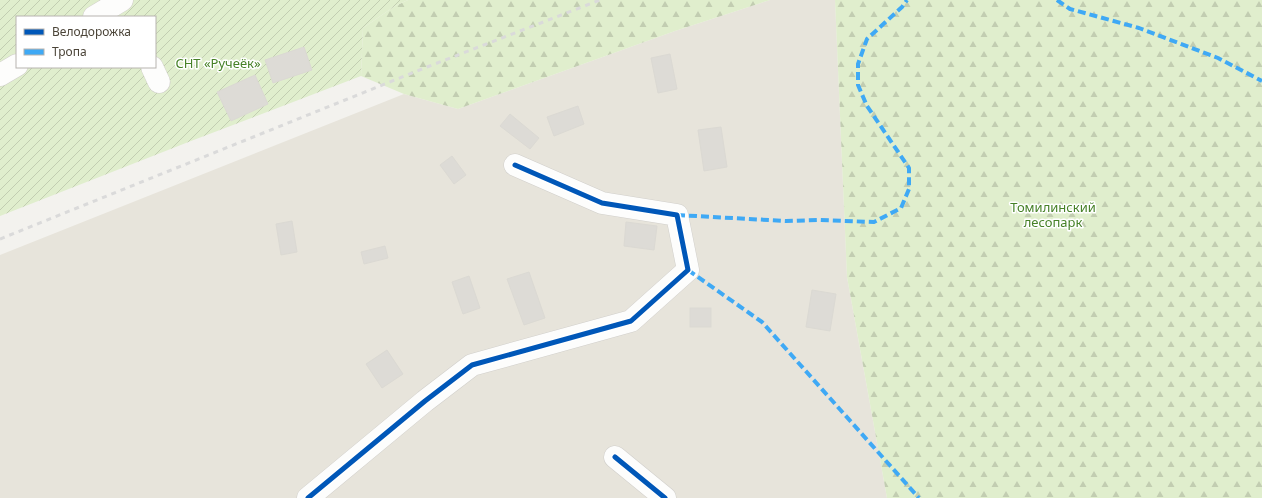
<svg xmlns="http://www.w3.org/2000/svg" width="1262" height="498" viewBox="0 0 1262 498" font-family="'Noto Sans',sans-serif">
	<defs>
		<pattern id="forest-firs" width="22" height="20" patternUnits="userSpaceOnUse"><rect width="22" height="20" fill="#e0eecd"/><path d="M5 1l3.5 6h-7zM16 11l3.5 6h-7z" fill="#c2cdb1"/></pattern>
		<pattern id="garden-furrows" width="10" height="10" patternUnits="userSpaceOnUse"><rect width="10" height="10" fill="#e0eecd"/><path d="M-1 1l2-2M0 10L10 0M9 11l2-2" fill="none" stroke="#c2cdb1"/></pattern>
	</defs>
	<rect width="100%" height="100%" fill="#f3f2ee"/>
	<path fill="#e7e4db" d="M770 0H835L847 277 887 498H0V255L404 94 458 109 675 31Z"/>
	<g fill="url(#forest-firs)">
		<path d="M408 0H770L675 31 458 109 404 94 361 76 363 28 395 6Z"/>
		<path d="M835 0H1262V498H887L847 277Z"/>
	</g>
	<path fill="url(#garden-furrows)" fill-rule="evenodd" d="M0 0H408L395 6 363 28 361 76 191 141 0 216ZM17 17H155V67H17Z"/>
	<g fill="#dddbd6" stroke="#dbd9d3">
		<path d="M304 47 312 70 273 83 265 60Z"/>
		<path d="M670 54 677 89 658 93 651 58Z"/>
		<path d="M255 75 268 104 231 121 217 92Z"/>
		<path d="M578 106 584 124 554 136 547 117Z"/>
		<path d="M510 114 539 138 530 149 500 126Z"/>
		<path d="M721 127 727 167 704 171 698 130Z"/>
		<path d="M452 156 466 175 454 184 440 165Z"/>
		<path d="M292 221 297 252 281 255 276 224Z"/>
		<path d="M626 222 657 226 654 250 624 246Z"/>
		<path d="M385 246 388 258 364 264 361 252Z"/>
		<path d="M529 272 545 318 524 325 507 279Z"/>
		<path d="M469 276 480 308 463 314 452 282Z"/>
		<path d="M812 290 836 294 830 331 806 327Z"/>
		<rect x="690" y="308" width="21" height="19"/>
		<path d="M387 350 403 374 382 388 366 364Z"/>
	</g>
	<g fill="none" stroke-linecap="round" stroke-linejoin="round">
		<defs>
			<g id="minor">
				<path d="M94 17 122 0"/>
				<path d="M152 67 159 82"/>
				<path d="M0 75 17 65"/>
				<path d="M615 457 665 498"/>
				<path d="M308 498 425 401 472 365 631 321 688 270 677 215 602 203 515 165"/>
			</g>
		</defs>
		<use href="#minor" stroke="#d1cfcb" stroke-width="23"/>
		<use href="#minor" stroke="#fdfdfc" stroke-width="22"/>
		<path stroke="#dadada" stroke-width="3" stroke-dasharray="5 5" stroke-linecap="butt" d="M0 239 427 67 600 0"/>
		<g stroke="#3fa9f5" stroke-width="4" stroke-dasharray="8 4" stroke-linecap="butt">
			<path d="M1057 0 1070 9 1139 28 1218 58 1262 81"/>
			<path d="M677 215 786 221 819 220 874 222 901 208 909 189V168L867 106 858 85V64L867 39 902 7 907 0"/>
			<path d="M688 270 762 322 919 498"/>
		</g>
		<defs>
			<g id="cycleway">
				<path d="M615 457 665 498"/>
				<path d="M308 498 425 401 472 365 631 321 688 270 677 215 602 203 515 165"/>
			</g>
		</defs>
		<use href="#cycleway" stroke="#fff" stroke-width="8"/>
		<use href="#cycleway" stroke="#0057b8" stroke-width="5"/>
	</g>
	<g text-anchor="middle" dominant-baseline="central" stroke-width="3" stroke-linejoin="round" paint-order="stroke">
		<g font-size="13" fill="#468127" stroke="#fff">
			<text x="218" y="63">СНТ «Ручеёк»</text>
			<text x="1053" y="207">Томилинский<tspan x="1053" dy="15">лесопарк</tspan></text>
		</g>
	</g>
	<rect x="16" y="16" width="140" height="52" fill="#ffffff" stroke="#b7b4af"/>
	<rect x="24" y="29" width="20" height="6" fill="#0057b8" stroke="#b7b4af"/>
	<text x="52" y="36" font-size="12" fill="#4b4438">Велодорожка</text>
	<rect x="24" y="49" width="20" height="6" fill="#3fa9f5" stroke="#b7b4af"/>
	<text x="52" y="56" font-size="12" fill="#4b4438">Тропа</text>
</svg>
